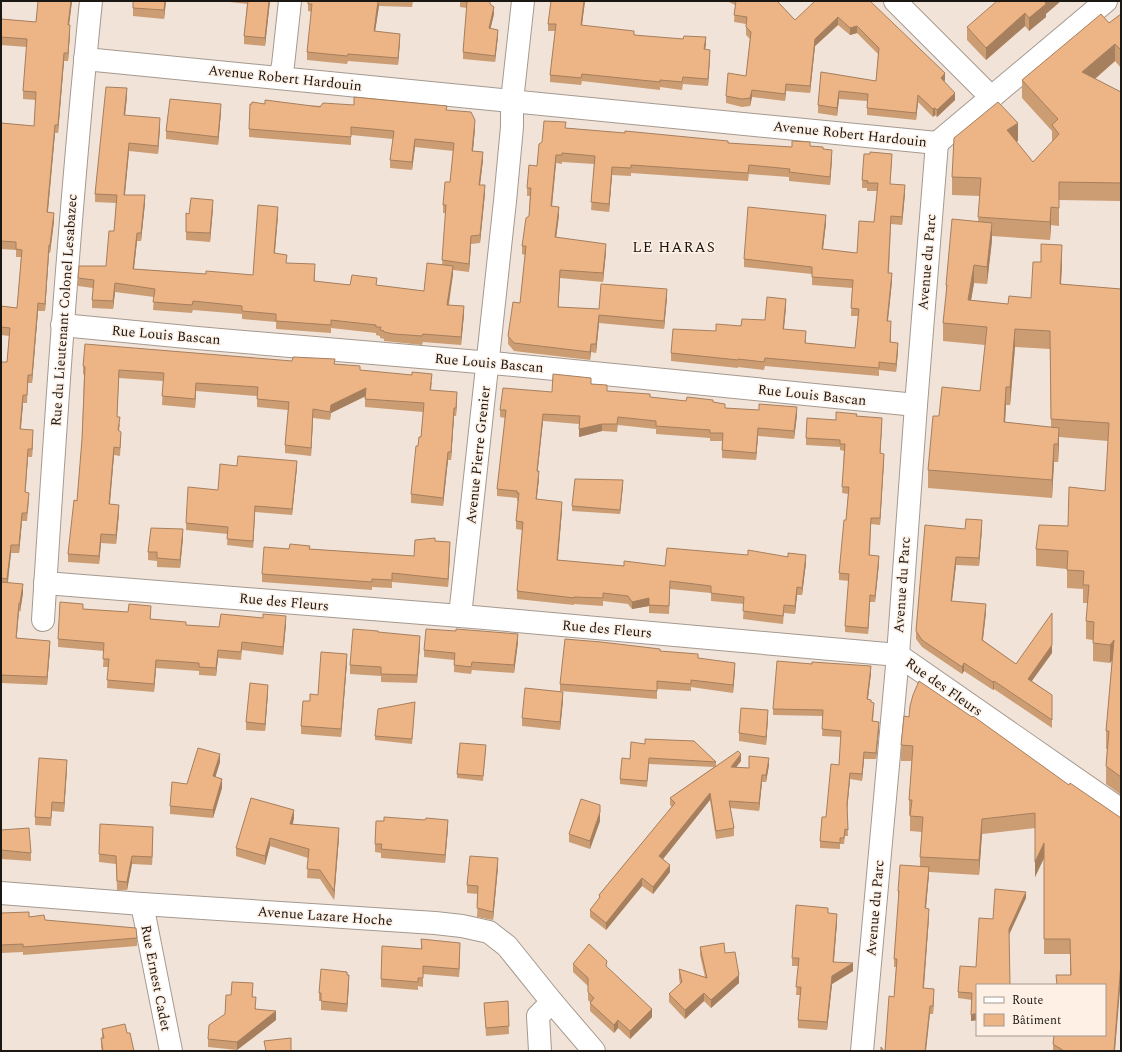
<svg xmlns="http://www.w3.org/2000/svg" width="1122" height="1052" viewBox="0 0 1122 1052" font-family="Spectral,serif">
	<rect width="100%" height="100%" fill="#f1e3d8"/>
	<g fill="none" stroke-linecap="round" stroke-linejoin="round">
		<defs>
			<g id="minor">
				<path d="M895 1 991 97"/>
				<path d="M85 59 937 143 1106 1"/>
				<path d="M280 77 283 65 290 1"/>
				<path d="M62 325 197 338 503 364 916 405"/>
				<path d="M45 583 473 617 898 655 1121 810"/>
				<path d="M460 616 505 201 512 127V101L523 1"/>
				<path d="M43 620C56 413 70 207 91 1"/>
				<path d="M1 893 142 904 435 923 462 926 489 932 507 946 552 1002 594 1051"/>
				<path d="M142 904 171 1051"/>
				<path d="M540 1051 538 1016 552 1002"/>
				<path d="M862 1051 898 655 916 405 937 143"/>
			</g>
		</defs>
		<use href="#minor" stroke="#a5998f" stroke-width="24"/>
		<use href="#minor" stroke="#fff" stroke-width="22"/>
	</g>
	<g fill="#cc9c73" fill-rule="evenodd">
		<path d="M38 1H72L69 25 70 33 68 61H64L58 133H55L48 212 54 221 50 253H49L45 311H38L32 383H28L27 403H23L21 429 33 438 32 457H28L25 492 29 501 27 521H22L19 553H11L8 583 23 593 20 612 19 611 16 638 50 649 47 685 1 683V362H7L9 336 1 335V306L17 308 21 257H16V250L1 249V123L34 126 36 100 23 99V91L27 47 1 45V19L36 22Z"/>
		<path d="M123 1H166L164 19 133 16V2Z"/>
		<path d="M230 1H270L265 46 244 44V36L247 4 230 2Z"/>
		<path d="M308 1H413L412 7 379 6 375 31 400 41 398 65 348 61 347 64 307 60V52L312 12 308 11Z"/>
		<path d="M460 1H490V4L494 14 490 29 498 36 495 62 463 59V52L467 8 460 7Z"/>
		<path d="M585 1 582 25 634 35 706 44 705 49 710 57 708 86 683 84 682 90 660 87V90L582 81 581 85 550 82V75L555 31H548V24Z"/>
		<path d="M727 1H777L795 20 870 1 945 80 944 82 955 100 937 117 935 115 933 117 918 102 916 120 867 115V101L839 99 837 116 818 113V105L821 72 876 81 878 54 857 33 850 35 838 25 815 46 810 93 786 91 785 101 752 97 750 106 742 107 726 103V96L746 76 750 39 746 35V24L734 22 735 5Z"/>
		<path d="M999 2 1046 14V17L1029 31 1025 26 986 60 967 40V27Z"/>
		<path d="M1121 14V68L1115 61 1095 79 1121 92V201L1059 200V226L1051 225 1050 240 992 236 987 284 974 283 971 300 1008 304 1031 298 1062 263 1061 284 1121 289V795L1106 784V766L1107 749H1106V731L1112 660 1110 663 1093 661V640L1086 639V621L1088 603H1083V589L1067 588V569L1036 566V549L1068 526 1105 491 1108 441 1059 437 1058 462H1054L1052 498 928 488V470L939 416 980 391 985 345 943 341V323L946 300V285L978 222 980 196 952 195V177L1018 141 1016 142 1033 162 1052 142V131L1022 98V80L1109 23ZM1015 347 1050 349 1051 427 1005 422 1006 405H1010Z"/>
		<path d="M127 96 125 116 160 127 158 154 129 151 125 195 145 203 141 241H137L134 269 206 274 253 275 278 215 275 253 287 263 315 273V281L350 285H377L424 291 442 265 446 213H443V205L450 182 453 151 415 147 412 170 390 168V160L393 139 351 135V145L249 137V129L265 104 447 110 475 128 473 151 483 160 480 185 485 193 480 243 471 244 469 272 453 270V274L449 305 464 314 461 345 423 342 422 345 394 342 384 341V339L380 338V336L376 335V333L331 328V333L276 329V322L242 319V314L193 310 192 313 153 310 154 297 115 292 113 309 92 308V300L93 288 78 286V278L106 266 114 231 116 203 95 202V194Z"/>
		<path d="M221 112 218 145 166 139V131Z"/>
		<path d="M566 128 728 143 792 147 810 146 823 149 832 158 830 185 789 181V177L749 174 748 181 631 173V176L612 175 609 212 591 210 594 164 562 162V164L556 163 552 207 559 215 556 238 606 252 603 282 560 278 558 307 599 309 667 297 664 329 599 323 596 353 591 352 590 360 514 351 508 344V336L520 303 525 255 522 254V246L529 216 530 196H527V188L537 166Z"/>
		<path d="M892 161 890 184 905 193 902 225 891 224 889 273 892 281 888 321 891 329V342L898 351 896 372 879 370V376L765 366 764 370 738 367V368L671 361V353L716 331 765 320 786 307 784 329 806 339V343L855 348 858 316H851L852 288 812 285V274L744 267V259L826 223 823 249 857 253 874 222 877 191H867V188H862V180Z"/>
		<path d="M213 208 210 242 186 240V213L189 214Z"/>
		<path d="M292 361 335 364 360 370 432 382 431 390 457 400 456 416H454L451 460H448L443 506 411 503V494L418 446 421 437 423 412 365 407V396L331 413 330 420 313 418 311 456 285 453V445L288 410 257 407V396L196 391 195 408 162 405 163 381 119 378 117 417 120 425 119 431 121 440 120 456 114 455 110 504 119 513 116 544 101 543 99 564 68 562V554L77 501 82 439 84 375 83 374V366Z"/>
		<path d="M591 384 607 391 650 398 686 401 713 402 725 408 797 415 794 439 758 436 756 460 722 458V441H710V438L656 434V429L618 425 617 432 602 431 579 437V424L543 421 537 471 539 479 536 499 562 510 558 560 624 566H665L806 563 802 595H797L795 614 784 613 783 624 743 619 744 604 711 601V593L670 589 669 614 649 613V606L632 609 628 604 603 601V606L574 604V605L517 599V591L522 530 516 529V521L518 501H517V498L497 496V489L505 418 500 417V410L552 392Z"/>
		<path d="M857 416 882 425 880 453 884 460 880 525 871 524 870 555 879 563 875 602H870L868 634 845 632V626L849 581 839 580V573L846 520 848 494 842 493 844 451 840 450V447L806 445V438L836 420Z"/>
		<path d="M237 466 297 467 292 515 255 512 253 548 227 545 228 534 186 530V523L218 490Z"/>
		<path d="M623 485 620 514 572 511V506Z"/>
		<path d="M982 528 979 566 956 565 952 601 986 612 983 640 1016 664 1052 653 1032 681 1052 695V728L994 689 993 690 964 671 962 674 922 647 916 639V631L965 529Z"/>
		<path d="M183 538 180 568 157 567V561L148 560V552Z"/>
		<path d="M435 541 450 550 448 587 392 582V588L372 587V590L262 582V574L289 549H310L414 556Z"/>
		<path d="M83 609 151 614 150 619 186 625 219 627 286 624 283 655 242 650 241 660 218 658 216 676 199 675V671L156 668 154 692 107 688 108 667H103L104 651 58 647V639Z"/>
		<path d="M378 632 420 644 417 683 381 682V676L350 674V665Z"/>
		<path d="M518 642 514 673 472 670 471 674 454 672V660L424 657V650Z"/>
		<path d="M660 651 698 658 735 670 733 693 691 687V691L657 689V699L560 691V684Z"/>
		<path d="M347 662 341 737 301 734V726L310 701 318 695Z"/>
		<path d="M871 673 868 699 871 702 874 709 873 721 879 729 876 759H864L862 781 850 779 847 809 848 836H845L844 844H840V849L820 848V841L839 765 841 737 822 736 823 716 773 715V709Z"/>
		<path d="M268 693 265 731 246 730V722Z"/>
		<path d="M563 700 560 730 522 726V718Z"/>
		<path d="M415 706 412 744 375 740V736Z"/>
		<path d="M904 716 1069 785 1115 1051H1053V1044L1070 975V954H1044V858L1035 877V828L982 834 979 875 929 872 926 909 929 917 924 988 934 997 933 1014H930L894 997 896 967H894V959L899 899H898V891L920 866V857L922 832 910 831V815H909V800L912 761H901V745Z"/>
		<path d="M768 718 766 745 739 741V733Z"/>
		<path d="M631 742 716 762V766L741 761 736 767 749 768 769 765 766 782H762L759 811 730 808 734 828V836L716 839 710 800 663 859 670 872 653 894 642 886 606 930 590 917V910L599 899V895L672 807 670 805V798L714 767 649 764 647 787 620 784V779L630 759Z"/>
		<path d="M486 749 483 781 457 778V774Z"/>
		<path d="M220 762 215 777 222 788 213 818 170 814V806L187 784Z"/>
		<path d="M67 768 64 812 52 811 51 826 35 825V817Z"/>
		<path d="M294 818 293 824 339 837 334 900 320 879 307 878 308 858 270 846 265 865 236 856V848Z"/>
		<path d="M600 821 590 849 569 842V834Z"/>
		<path d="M448 828 445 863 381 858V853L375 852V844Z"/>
		<path d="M1 830 31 853V861L1 859Z"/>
		<path d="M153 835 152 865 132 864 127 890H117L116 864 99 862V854Z"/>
		<path d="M498 867 493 920 477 917 478 894 467 893V885Z"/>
		<path d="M1026 898 977 985V1020L971 1021 972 1000 958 998V992L976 967 993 919Z"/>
		<path d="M1 913 29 917 45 920 137 934V946L23 955V952L1 953Z"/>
		<path d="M828 913 837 922 834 962 853 971 832 984 827 1030 798 1028V1020L800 995H796L798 966H792V958Z"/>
		<path d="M421 939 460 951 459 977 423 974V987L418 986V990L381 987V979L421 949Z"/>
		<path d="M700 947 725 953 739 983 711 1008 704 1001 685 1019 669 1002V994L680 984 679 977V969L705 977 700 955Z"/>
		<path d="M573 964 607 967 652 1017 630 1039 618 1028 614 1033 590 1011V1002L588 1000V986L573 972Z"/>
		<path d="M347 975 349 983 347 1012 321 1010V1001H319V993Z"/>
		<path d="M253 991 252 997 256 1009 276 1020 237 1050 208 1047V1039L225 1014 231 995Z"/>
		<path d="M508 1001 509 1034 486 1036 484 1003Z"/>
		<path d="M102 1029 127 1033 134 1051H102L101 1047V1038H102Z"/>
	</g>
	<g fill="#a67f5e">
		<path d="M71 1H72L68 33V25Z"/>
		<path d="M165 1H166L164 19V10Z"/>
		<path d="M269 1H270L265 46V38Z"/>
		<path d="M378 1 379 6 374 38V31Z"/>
		<path d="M584 1H585L581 32V25Z"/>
		<path d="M1046 1H1061L1046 14V17L1029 31V18Z"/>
		<path d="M494 7V14L489 35V28Z"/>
		<path d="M1025 13V26L986 60V48Z"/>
		<path d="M838 17V25L815 46 810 93V86L815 39Z"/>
		<path d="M70 25V33L68 61V53Z"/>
		<path d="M857 26V33L850 35V28Z"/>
		<path d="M498 30V36L495 62V56Z"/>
		<path d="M400 34V41L398 65V58Z"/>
		<path d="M706 37V44L704 56V49Z"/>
		<path d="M1115 44V61L1082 90V72Z"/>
		<path d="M710 50V57L708 86V79Z"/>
		<path d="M64 53V61L58 133V125Z"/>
		<path d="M945 73V80L941 85V78Z"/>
		<path d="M786 84V91L785 101V94Z"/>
		<path d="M127 88V96L124 124V115Z"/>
		<path d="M752 90V97L750 106V98Z"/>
		<path d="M839 91V99L837 116V108Z"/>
		<path d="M955 93V100L937 117V110Z"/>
		<path d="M918 95V102L916 120V113Z"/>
		<path d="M221 104V112L218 145V137Z"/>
		<path d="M935 108V115L933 117V109Z"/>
		<path d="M160 118V127L158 154V146Z"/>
		<path d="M475 120V128L472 160V151Z"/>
		<path d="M1018 123V141L1007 148V130Z"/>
		<path d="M55 125V133L47 220V212Z"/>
		<path d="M415 139V147L412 170V162Z"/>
		<path d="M129 143V151L124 203V195Z"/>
		<path d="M832 150V158L830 185V177Z"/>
		<path d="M483 152V160L479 193V185Z"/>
		<path d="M556 155V163L551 215V206Z"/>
		<path d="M612 167V175L609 212V204Z"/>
		<path d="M485 185V193L480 243V235Z"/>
		<path d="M905 185V193L902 225V217Z"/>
		<path d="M145 195V203L141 241V233Z"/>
		<path d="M213 200V208L210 242V233Z"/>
		<path d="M278 207V215L274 261V253Z"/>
		<path d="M559 207V215L555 246V237Z"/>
		<path d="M1051 207V225L1050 240V222Z"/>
		<path d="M54 213V221L50 253V245Z"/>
		<path d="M826 215V223L822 257V249Z"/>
		<path d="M992 223V241L987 284V267Z"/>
		<path d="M137 233V241L133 277V269Z"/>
		<path d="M471 236V244L469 272V264Z"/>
		<path d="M606 244V252L603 282V273Z"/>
		<path d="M49 245V253L45 311V304Z"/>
		<path d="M1062 245V263L1060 302V284Z"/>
		<path d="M974 265V283L968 318V300Z"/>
		<path d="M453 266V274L447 313V305Z"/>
		<path d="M560 270V278L558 315V307Z"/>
		<path d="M892 273V281L887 328V321Z"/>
		<path d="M115 283V292L113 309V301Z"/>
		<path d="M667 289V297L664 329V321Z"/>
		<path d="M786 299V307L783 337V329Z"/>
		<path d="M38 303V311L32 383V375Z"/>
		<path d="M464 306V314L461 345V337Z"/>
		<path d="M599 315V323L596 353V344Z"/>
		<path d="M1015 329V347L1010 405V387Z"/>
		<path d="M898 343V351L896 372V364Z"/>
		<path d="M591 344V352L590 360V352Z"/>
		<path d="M196 383V391L195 408V399Z"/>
		<path d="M1006 387V405L1004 440V422Z"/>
		<path d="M366 388V396L331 413 330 420 331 405Z"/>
		<path d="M457 392V400L456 416V408Z"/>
		<path d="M23 395V403L20 437V429Z"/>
		<path d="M797 407V415L794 439V431Z"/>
		<path d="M454 408V416L451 460V452Z"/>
		<path d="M313 409V418L311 456V448Z"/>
		<path d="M543 414V421L537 478V471Z"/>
		<path d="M882 418V425L880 460V453Z"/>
		<path d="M602 424V431L579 437V429Z"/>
		<path d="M758 428V436L756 460V453Z"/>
		<path d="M1059 428V445L1058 462V444Z"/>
		<path d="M33 430V438L32 457V449Z"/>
		<path d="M1054 444V462L1052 498V480Z"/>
		<path d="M114 447V455L109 512V504Z"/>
		<path d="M28 449V457L25 500V492Z"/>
		<path d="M448 452V460L443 506V498Z"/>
		<path d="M884 454V460L880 525V518Z"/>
		<path d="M297 461V467L292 515V509Z"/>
		<path d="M539 471V479L536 507V499Z"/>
		<path d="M623 480V485L620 514V510Z"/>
		<path d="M562 502V510L557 567V560Z"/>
		<path d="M119 505V513L116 544V535Z"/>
		<path d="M255 506V512L253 548V541Z"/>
		<path d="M22 513V521L19 553V545Z"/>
		<path d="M982 520V528L979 566V558Z"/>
		<path d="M183 529V538L180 568V560Z"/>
		<path d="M101 534V543L99 564V556Z"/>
		<path d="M450 542V550L448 587V579Z"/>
		<path d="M11 545V553L7 587V579Z"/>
		<path d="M806 555V563L802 595V588Z"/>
		<path d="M879 556V563L875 602V596Z"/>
		<path d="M956 557V565L951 609V601Z"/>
		<path d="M23 584V593L20 612V603Z"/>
		<path d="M797 587V595L795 614V606Z"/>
		<path d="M870 595V602L868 634V628Z"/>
		<path d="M649 598V606L632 609V602Z"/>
		<path d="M19 603V611L16 646V638Z"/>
		<path d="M986 604V612L982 647V640Z"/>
		<path d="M1052 613V653L1028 686V679Z"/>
		<path d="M286 616V624L283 655V647Z"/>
		<path d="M518 634V642L514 673V665Z"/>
		<path d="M420 636V644L417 683V675Z"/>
		<path d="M1114 640V658L1110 663V645Z"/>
		<path d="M50 641V649L47 685V677Z"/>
		<path d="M218 650V658L216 676V668Z"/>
		<path d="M347 654V662L341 737V729Z"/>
		<path d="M156 660V668L154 692V684Z"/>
		<path d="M735 663V670L733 693V685Z"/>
		<path d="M964 663V671L962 674V667Z"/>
		<path d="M871 666V673L867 706V699Z"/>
		<path d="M994 681V689L993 690V682Z"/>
		<path d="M268 685V693L265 731V724Z"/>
		<path d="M563 692V700L560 730V722Z"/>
		<path d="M768 710V718L766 745V737Z"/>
		<path d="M879 722V729L876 759V753Z"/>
		<path d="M864 752V759L862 781V774Z"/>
		<path d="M220 754V762L213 785V776Z"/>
		<path d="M741 754V761L731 774V767Z"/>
		<path d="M769 758V765L766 782V775Z"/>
		<path d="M67 760V768L64 812V803Z"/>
		<path d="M850 773V779L847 811V804Z"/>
		<path d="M762 775V782L759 811V803Z"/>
		<path d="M222 779V788L213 818V810Z"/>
		<path d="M710 793V800L659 864V856Z"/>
		<path d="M294 810V818L290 832V824Z"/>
		<path d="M600 812V821L590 849V841Z"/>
		<path d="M982 819V834L979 875V860Z"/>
		<path d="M448 820V828L445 863V855Z"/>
		<path d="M153 827V835L152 865V857Z"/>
		<path d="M339 828V837L334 900V891Z"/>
		<path d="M270 838V846L265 865V856Z"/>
		<path d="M1044 843V858L1035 877V862Z"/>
		<path d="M132 856V864L127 890V882Z"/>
		<path d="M498 858V867L493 920V912Z"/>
		<path d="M670 865V872L653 894V887Z"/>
		<path d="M929 867V875L925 916V908Z"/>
		<path d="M642 878V886L606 930V923Z"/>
		<path d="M1026 892V898L1009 935V929Z"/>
		<path d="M929 909V917L923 996V988Z"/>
		<path d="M837 914V922L833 970V962Z"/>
		<path d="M460 943V951L459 977V969Z"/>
		<path d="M853 963V971L832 984 827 1030V1022L832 976Z"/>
		<path d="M1121 963V978L1115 1051H1114Z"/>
		<path d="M349 975V983L347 1012V1004Z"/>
		<path d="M739 975V983L711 1008V1000Z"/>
		<path d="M934 989V997L933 1014V1006Z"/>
		<path d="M704 993V1001L685 1019V1010Z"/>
		<path d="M930 1006V1014L926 1051H925Z"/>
		<path d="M652 1009V1017L630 1039V1031Z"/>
		<path d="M276 1011V1020L237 1050V1042Z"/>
		<path d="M977 1013V1020L971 1021V1015Z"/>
		<path d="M618 1020V1028L614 1033V1025Z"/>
	</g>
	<g fill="#edb586" stroke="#a67f5e">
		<path d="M38 1H71L68 25H70L68 53H64L58 125H55L47 212 54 213 50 245H49L45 304 38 303 32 375H28L27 395H23L20 429 33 430 32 449H28L25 492 29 493 27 513H22L19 545H11L7 579 1 578V362H7L10 328 1 327V306L17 308 22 250 16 249V242L1 241V123L34 126 36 92 23 91 27 39 1 37V19L36 22Z"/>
		<path d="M133 1H165L164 10 133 8Z"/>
		<path d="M248 1H269L265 38 244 36Z"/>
		<path d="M308 1H378L374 31 400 34 398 58 348 54 347 56 307 52 312 4H308Z"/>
		<path d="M463 1H490V4L494 7 489 28 498 30 495 56 463 52 467 2Z"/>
		<path d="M551 1H584L581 25 634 31V35L683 39 684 36 706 37 704 49 710 50 708 79 683 77 682 82 660 80V82L582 74 581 78 550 75 556 24H548Z"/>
		<path d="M736 1H777L795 20 815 1H870L945 73 941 78 955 93 937 110 935 108 933 109 918 95 916 113 867 108 868 94 839 91 837 108 818 105 821 72 876 81 879 48 857 26 850 28 838 17 815 39 810 86 786 84 785 94 752 90 750 98 742 99 726 96 728 73 746 76 751 32 746 27 747 17 734 15Z"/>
		<path d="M997 1 999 2 1001 1H1046L1045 2 1046 4 1029 18 1025 13 986 48 967 27Z"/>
		<path d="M1101 14 1109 23 1121 14V50L1115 44 1082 72 1121 92V183L1059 182V208L1051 207 1050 222 978 217 981 178 952 177 954 138 998 102 1018 123 1007 130 1033 162 1059 134 1052 125 1058 119 1022 80Z"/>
		<path d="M106 87 127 88 124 115 160 118 158 146 129 143 124 195H145L141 233H137L133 269 206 274V271L253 275 258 205 278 207 274 253 287 255 286 263 315 264 314 281 350 285 352 275 377 278 376 285 424 291 427 263 453 266 447 305 464 306 461 337 423 334 422 336 394 334 384 332V331L380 330 381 327H376V325L331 320V325L276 321V314L242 311V306L193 301 192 305 153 302 155 289 115 283 113 301 92 300 94 280 78 278 79 266H106L109 231H114L117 195 95 194Z"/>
		<path d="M354 97 447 106 446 110 471 112 475 120 472 151 483 152 479 185H485L480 235 471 236 469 264 442 260 446 205H443L445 182H450L454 143 415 139 412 162 390 160 394 131 351 127V137L249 129 250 104H252V102L265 104V100L320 107 323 103 354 105Z"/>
		<path d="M170 99 221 104 218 137 166 131Z"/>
		<path d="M544 121 566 122 565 128 625 133V131L728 141V143L792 147V141L810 142V146L823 147V149L832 150 830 177 789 172 790 169 749 165 748 173 631 165V168L612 167 609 204 591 202 595 156 562 153V155H556L551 206 559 207 555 237 606 244 603 273 560 270 558 307 599 309 601 284 667 289 664 321 599 315 596 344H591L590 352 514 343 508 336 513 302 520 303 526 246H522L526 218 529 216 531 188H527L529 165 537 166 539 144 542 142Z"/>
		<path d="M870 152 892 154 890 184 905 185 902 217 891 216 888 273H892L887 321H891L890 342 898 343 896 364 879 362V368L765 358 764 362 738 359V360L671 353 673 329 716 331V324L741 326 742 319 765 320 767 297 786 299 783 329 806 331 805 343 855 348 859 309 851 308 853 280 812 277V267L744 259 748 207 826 215 822 249 857 253 859 221 874 222 878 183H867L868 181 862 180 864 154H870Z"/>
		<path d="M191 198 213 200 210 233 186 232V213L189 214Z"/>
		<path d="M952 219 992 223 987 267 974 265 968 300 1008 304 1009 296 1031 298 1033 262H1041V244L1062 245 1060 284 1121 289V777L1106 766 1109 731H1106L1114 640 1110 645 1093 643 1094 622 1086 621 1089 585H1083L1084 571 1067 570 1068 551 1036 549 1039 525 1068 526 1069 487 1105 491 1109 423 1051 419 1050 331 1015 329 1010 387H1006L1004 422 1059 428 1058 444H1054L1052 480 928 470 933 416H939L942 387 980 391 987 327 943 323 947 285H946Z"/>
		<path d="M85 344 292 361 293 357 335 359 334 364 360 366V370L412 375V372L432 374 430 390 457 392 456 408H454L451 452H448L443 498 411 494 416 446H418L419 437H421L424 403 365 399 366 388 331 405 330 412 313 409 311 448 285 445 289 402 257 399 258 387 196 383 195 399 162 396 164 373 119 370 117 417H120L118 430 121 432 120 448 114 447 109 504 119 505 116 535 101 534 99 556 68 554 74 500 77 501 82 439 85 367 83 366Z"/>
		<path d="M553 374 591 378V384L607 385V391L650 394V397L686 401 687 397 713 400V402L725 404V408L759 410V404L797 407 794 431 758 428 756 453 722 450 723 433H710V430L656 426V421L618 417 617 424H602L579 429 580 416 543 414 537 471H539L536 499 562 502 557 560 624 566V561L665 566 667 548 748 555V550L788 557V553L806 555 802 588 797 587 795 606 784 605 783 616 743 611 744 597 711 593V586L670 581 669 606 649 605V598L632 602 628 596 603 593V598L574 597V598L517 591 523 522 516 521 519 493H517V491L497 489 506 410H500L503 388 552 392Z"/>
		<path d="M836 412 857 414 856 416 882 418 880 453 884 454 880 518H871L869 555 879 556 875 596 870 595 868 628 845 626 849 574 839 573 844 520H846L849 487H842L845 444H840V440L806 438 807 418 836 420Z"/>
		<path d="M238 456 297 461 292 509 255 506 253 541 227 539 228 527 186 523 188 487 218 490 220 464 237 466Z"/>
		<path d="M575 479 623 480 620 510 572 506Z"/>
		<path d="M966 519 982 520 979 558 956 557 951 601 986 604 982 640 1016 664 1052 613V645L1028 679 1052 695V720L994 681 993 682 964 663 962 667 922 640 916 631 925 525 965 529Z"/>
		<path d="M151 528 183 529 180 560 157 558V552H148Z"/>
		<path d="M435 538V541L450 542 448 579 392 573V580L372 579V582L262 574 264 547 289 549 290 544 310 546 309 549 414 556 415 540Z"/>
		<path d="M1 582 23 584 20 603H19L16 638 50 641 47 677 1 675Z"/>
		<path d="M60 602 83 604V609L128 612 129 604 151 606 150 619 186 622V625L219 627 221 614 263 618V614L286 616 283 647 242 642 241 652 218 650 216 668 199 667V663L156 660 154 684 107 680 109 659H103L104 643 58 639Z"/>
		<path d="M353 629 378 631V632L420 636 417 675 381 674V667L350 665Z"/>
		<path d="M426 629 456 631V629L518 634 514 665 472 662 471 667 454 665 455 653 424 650Z"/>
		<path d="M565 639 601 642 660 649V651L698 654V658L735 663 733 685 691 680V684L657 681V691L560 684Z"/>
		<path d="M321 652 347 654 341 729 301 726 303 701H310V694L318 695Z"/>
		<path d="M777 661 812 664V662L871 666 867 699 871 700V702L874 703 872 721 879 722 876 753 864 752 862 774 850 773 847 804 848 830 845 829 844 838H840V843L820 841 822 817H826L831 764 839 765 841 731 822 729 823 710 773 709Z"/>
		<path d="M919 681 972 717 973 716 1069 785 1070 783 1121 818V963L1114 1051H1064L1053 1044 1054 1035H1105V985H1057L1056 975H1071L1070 939H1044V843L1035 862V813L982 819 979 860 920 857 923 817 910 816 912 800H909L913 746 901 745 904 716 909 717 910 706 913 695Z"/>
		<path d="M250 683 268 685 265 724 246 722Z"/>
		<path d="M525 688 563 692 560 722 522 718Z"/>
		<path d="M415 702 412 739 375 736 378 709Z"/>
		<path d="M741 708 768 710 766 737 739 733Z"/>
		<path d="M645 739 694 741 716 762 649 758 647 781 620 779 622 758 630 759 631 742 645 744Z"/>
		<path d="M460 743 486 745 483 776 457 774Z"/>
		<path d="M198 748 220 754 213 776 222 779 213 810 170 806 172 782 187 784Z"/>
		<path d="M738 751 741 754 731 767 749 768V756L769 758 766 775H762L759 803 729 801 734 828 716 831 710 793 659 856 670 865 653 887 642 878 606 923 590 910 600 897 599 895 675 803 670 798Z"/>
		<path d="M39 758 67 760 64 803 52 802 51 818 35 817Z"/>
		<path d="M251 798 294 810 290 824 339 828 334 891 320 870 307 869 309 849 270 838 265 856 236 848Z"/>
		<path d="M581 799 600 805V812L590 841 569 834Z"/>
		<path d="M384 817 425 820 426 818 448 820 445 855 381 849 382 844H375L376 821H384Z"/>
		<path d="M100 824 153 827 152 857 132 856 127 882 117 881 116 856 99 854Z"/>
		<path d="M29 828 31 853 1 850V830Z"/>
		<path d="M470 856 498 858 493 912 477 908 478 886 467 885Z"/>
		<path d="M900 865 929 867 925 908 929 909 923 988 934 989 933 1006H930L925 1051H885L889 996 894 997 897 959H894L899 891H898Z"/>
		<path d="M995 889 1026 892 1009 929 1010 985H977V1013L971 1015 972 993 958 992 960 966 976 967 979 918 993 919Z"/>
		<path d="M796 905 828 908V913L837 914 833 962 853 963 832 976 827 1022 798 1020 801 987H796L799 958H792Z"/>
		<path d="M29 912V917L44 915 45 920 136 928 137 938 23 947V944L1 945V913Z"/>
		<path d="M421 939 460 943 459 969 423 966V978H418V982L381 979 382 946 422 949Z"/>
		<path d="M724 943 725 953 735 952 739 975 711 1000 704 993 685 1010 669 994 682 982 679 969 707 978 700 947Z"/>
		<path d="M589 944 607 961 606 966 652 1009 630 1031 618 1020 614 1025 590 1003 594 998 588 992V978L573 964Z"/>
		<path d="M321 969 347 972V975H349L347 1004 321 1001V993H319Z"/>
		<path d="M232 982 253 983 252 997H256L255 1009 276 1011 237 1042 208 1039 209 1025 225 1014 226 995H231Z"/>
		<path d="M508 1001 509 1026 486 1028 484 1003Z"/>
		<path d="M125 1024 127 1033H130L134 1051H103L101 1038H104L102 1029Z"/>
		<path d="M291 1038V1051H266L264 1041Z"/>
		<path d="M881 1047 884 1051H881Z"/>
	</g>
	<g text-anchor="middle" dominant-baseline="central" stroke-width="3" stroke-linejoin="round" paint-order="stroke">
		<g font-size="14" fill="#1b1713" stroke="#fef0e5">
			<text transform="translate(285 78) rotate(6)">Avenue Robert Hardouin</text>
			<text transform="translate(850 134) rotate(6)">Avenue Robert Hardouin</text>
			<text transform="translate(927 262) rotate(-85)">Avenue du Parc</text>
			<text transform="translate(64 310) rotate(-86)">Rue du Lieutenant Colonel Lesabazec</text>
			<text transform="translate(166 335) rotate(5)">Rue Louis Bascan</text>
			<text transform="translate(489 363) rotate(5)">Rue Louis Bascan</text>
			<text transform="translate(812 395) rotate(6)">Rue Louis Bascan</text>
			<text transform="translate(478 455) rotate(-84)">Avenue Pierre Grenier</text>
			<text transform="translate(902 585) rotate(-86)">Avenue du Parc</text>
			<text transform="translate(284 602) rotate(5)">Rue des Fleurs</text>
			<text transform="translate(607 629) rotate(5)">Rue des Fleurs</text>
			<text transform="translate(944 687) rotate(35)">Rue des Fleurs</text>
			<text transform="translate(875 908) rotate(-85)">Avenue du Parc</text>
			<text transform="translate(325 916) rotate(4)">Avenue Lazare Hoche</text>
			<text transform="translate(156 978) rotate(79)">Rue Ernest Cadet</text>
		</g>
		<g font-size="15" letter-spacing="1" fill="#1b1713" stroke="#fef0e5">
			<text x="674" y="247">LE HARAS</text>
		</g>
	</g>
	<rect width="1122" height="1052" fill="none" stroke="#1b1713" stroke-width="4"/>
	<rect x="976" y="984" width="130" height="52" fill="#fef0e5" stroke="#a39991"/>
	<rect x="984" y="997" width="20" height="6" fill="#ffffff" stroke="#a39991"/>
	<text x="1012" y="1004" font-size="12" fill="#1b1713">Route</text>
	<rect x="984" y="1014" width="20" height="12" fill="#edb586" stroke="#a39991"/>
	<text x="1012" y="1024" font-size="12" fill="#1b1713">Bâtiment</text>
</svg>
